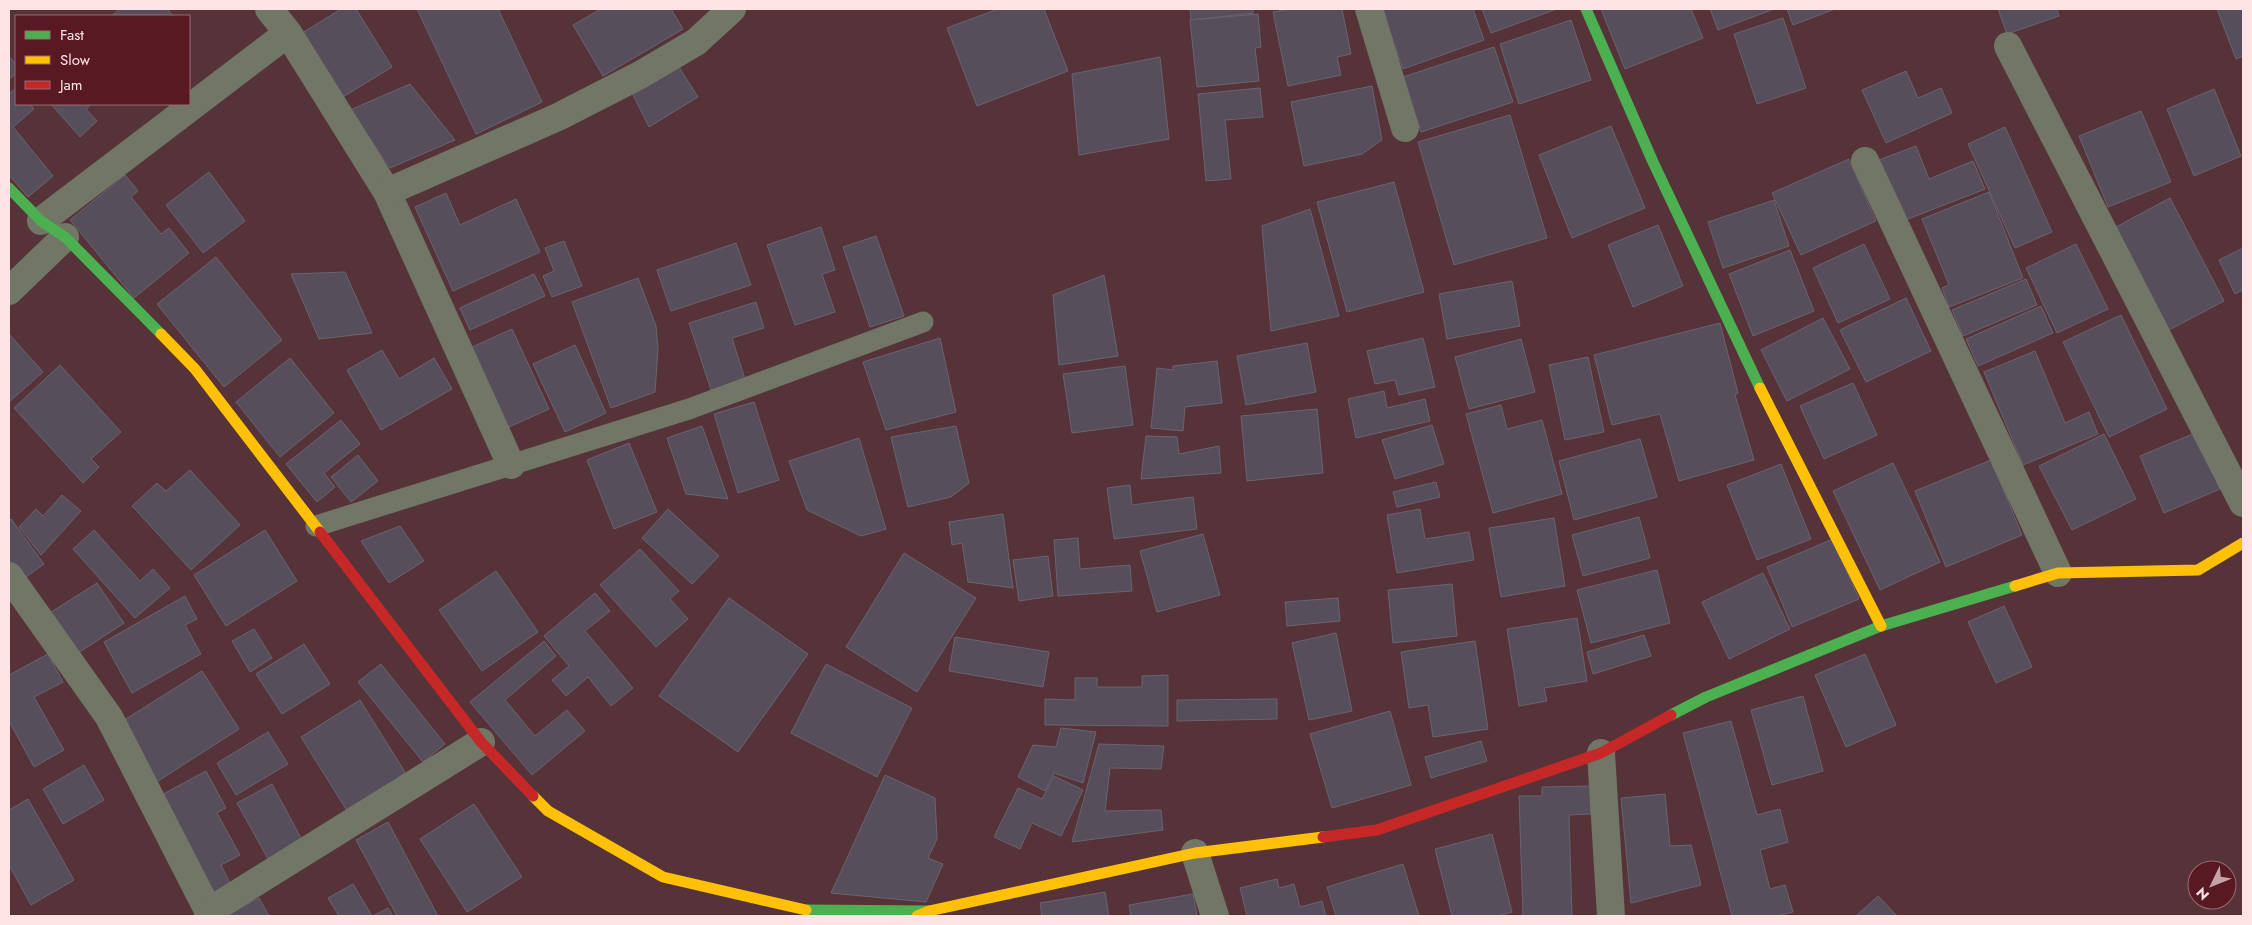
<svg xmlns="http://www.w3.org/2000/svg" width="2252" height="925" viewBox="0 0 2252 925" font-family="Jost,sans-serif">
	<rect width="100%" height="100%" fill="#563338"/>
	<g fill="#564e5a" stroke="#6b6370">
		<path d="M120 9H167L173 16H111Z"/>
		<path d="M341 9H356L392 67 338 100 299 35Z"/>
		<path d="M417 9H498L542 102 476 134Z"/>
		<path d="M601 9H671L683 29 603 76 573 25Z"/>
		<path d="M998 9H1044L1068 71 977 106 947 28Z"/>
		<path d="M1190 9H1253V13L1191 20Z"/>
		<path d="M1291 9H1342L1351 54 1337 57 1341 75 1288 86 1273 12Z"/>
		<path d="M1382 9H1473L1484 40 1403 69Z"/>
		<path d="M1482 9H1557L1491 33Z"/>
		<path d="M1601 9H1691L1703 38 1625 69Z"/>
		<path d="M1710 9H1774L1718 30Z"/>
		<path d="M1787 9H1835L1793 25Z"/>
		<path d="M1998 9H2057L2059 16 2007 34Z"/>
		<path d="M2217 9H2243V56L2236 59Z"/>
		<path d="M1258 14 1261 47 1255 48 1259 81 1197 87 1190 20Z"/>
		<path d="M1783 18 1806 88 1757 104 1734 34Z"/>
		<path d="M1571 20 1591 80 1519 104 1500 44Z"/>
		<path d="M1494 47 1513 102 1421 132 1403 77Z"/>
		<path d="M9 56 16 65V73L9 80Z"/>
		<path d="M1160 57 1169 139 1079 155 1072 74Z"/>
		<path d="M677 64 698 97 649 127 632 93Z"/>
		<path d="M1906 71 1918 98 1941 88 1952 113 1886 143 1862 90Z"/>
		<path d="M410 84 455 140 390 168 350 110Z"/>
		<path d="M1372 86 1382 140 1362 154 1304 166 1291 102Z"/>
		<path d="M16 88V104H30L34 109 13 127 53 176 28 197 9 175V94Z"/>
		<path d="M1260 88 1263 117 1225 120 1231 179 1206 181 1198 94Z"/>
		<path d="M2214 89 2241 156 2194 176 2167 109Z"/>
		<path d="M51 104H92L86 109 97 121 80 137Z"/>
		<path d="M2141 111 2171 182 2108 207 2079 136Z"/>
		<path d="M1510 115 1547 238 1454 265 1418 142Z"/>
		<path d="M1611 126 1645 208 1572 238 1539 155Z"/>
		<path d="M2005 127 2052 232 2015 248 1968 144Z"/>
		<path d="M1916 146 1929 179 1973 161 1985 189 1903 221 1879 160Z"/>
		<path d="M1849 159 1876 221 1801 255 1772 193Z"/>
		<path d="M209 172 245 221 203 253 166 205Z"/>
		<path d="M125 175 138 191 131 197 161 234 169 228 189 253 134 298 70 220Z"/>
		<path d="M1394 182 1424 292 1347 312 1317 202Z"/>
		<path d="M1989 192 2023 278 1949 307 1942 288 1949 285 1922 219Z"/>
		<path d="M446 193 460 225 516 199 540 252 453 291 415 207Z"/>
		<path d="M2170 198 2224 301 2169 330 2116 227Z"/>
		<path d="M1774 200 1789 246 1723 268 1708 222Z"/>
		<path d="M1310 209 1339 316 1271 331 1262 226Z"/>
		<path d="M1658 225 1683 286 1633 307 1608 245Z"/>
		<path d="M821 227 835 270 822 274 835 312 795 325 767 245Z"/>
		<path d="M876 236 904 316 870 327 843 247Z"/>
		<path d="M564 241 582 286 552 297 543 276 554 271 545 248Z"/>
		<path d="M736 243 751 285 671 311 657 270Z"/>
		<path d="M1864 244 1890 299 1838 323 1813 268Z"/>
		<path d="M2076 244 2108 309 2057 333 2026 268Z"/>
		<path d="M2243 248V290L2235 294 2219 260Z"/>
		<path d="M1790 250 1814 311 1753 336 1729 274Z"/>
		<path d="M216 257 282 340 224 387 157 304Z"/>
		<path d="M345 272 372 333 319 339 291 274Z"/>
		<path d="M534 274 545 296 470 330 460 308Z"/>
		<path d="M1104 275 1118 356 1059 365 1053 295Z"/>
		<path d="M638 278 656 326 658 349 655 392 611 408 572 302Z"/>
		<path d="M2026 279 2037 305 1963 336 1952 310Z"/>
		<path d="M1512 281 1520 326 1447 339 1439 294Z"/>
		<path d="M1906 298 1931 351 1866 382 1840 330Z"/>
		<path d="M756 302 764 328 732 338 745 379 711 390 689 323Z"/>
		<path d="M2041 306 2053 333 1978 366 1966 339Z"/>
		<path d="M2121 315 2167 409 2109 437 2063 342Z"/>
		<path d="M1823 318 1850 369 1787 401 1761 350Z"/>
		<path d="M1720 323 1738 393 1735 395 1754 460 1679 481 1660 414 1612 425 1594 355Z"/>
		<path d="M512 329 549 409 507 428 470 348Z"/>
		<path d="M9 334 43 372 9 402Z"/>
		<path d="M940 338 956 412 886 430 863 362Z"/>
		<path d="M1423 338 1435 387 1399 395 1395 380 1375 384 1367 351Z"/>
		<path d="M1521 339 1535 392 1469 409 1455 357Z"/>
		<path d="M1307 343 1316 392 1246 405 1237 356Z"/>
		<path d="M575 345 606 413 565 432 533 364Z"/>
		<path d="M382 350 399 379 434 358 452 389 381 430 347 370Z"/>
		<path d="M2035 351 2065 423 2089 412 2098 434 2023 465 1984 372Z"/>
		<path d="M1588 357 1604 432 1565 440 1549 365Z"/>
		<path d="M290 358 334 413 280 457 236 402Z"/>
		<path d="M1217 361 1222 403 1185 407 1183 431 1151 428 1157 368 1173 370V366Z"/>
		<path d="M60 365 121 432 91 459 99 467 83 483 14 408Z"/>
		<path d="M1125 366 1133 425 1072 433 1063 374Z"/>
		<path d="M1853 383 1877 435 1824 459 1800 406Z"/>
		<path d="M1384 391 1387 408 1425 399 1430 421 1356 438 1348 399Z"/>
		<path d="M754 402 779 480 738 493 714 414Z"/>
		<path d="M1501 405 1507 429 1542 420 1562 494 1493 513 1466 414Z"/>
		<path d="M1317 409 1323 473 1247 481 1241 416Z"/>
		<path d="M341 420 360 444 324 473 335 487 317 502 286 464Z"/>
		<path d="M1432 425 1444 464 1395 479 1382 440Z"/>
		<path d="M702 426 728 499 686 494 667 438Z"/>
		<path d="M956 426 969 483 951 497 908 507 891 437Z"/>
		<path d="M2202 430 2205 453 2220 489 2164 513 2140 456Z"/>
		<path d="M2104 434 2136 499 2072 530 2039 466Z"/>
		<path d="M1146 436 1177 437 1179 454 1219 446 1221 473 1141 479Z"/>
		<path d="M859 438 886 529 861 536 807 510 789 461Z"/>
		<path d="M1640 439 1657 497 1574 520 1559 461Z"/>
		<path d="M629 443 657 512 614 529 587 460Z"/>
		<path d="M358 455 378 481 351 502 331 477Z"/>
		<path d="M1991 460 2022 535 1946 567 1915 491Z"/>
		<path d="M1893 463 1940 562 1880 590 1833 491Z"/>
		<path d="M1781 464 1811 539 1757 560 1727 485Z"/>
		<path d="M190 470 240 525 191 570 132 506 157 483 166 491Z"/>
		<path d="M1436 482 1440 497 1397 507 1393 492Z"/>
		<path d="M1130 485 1132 505 1193 497 1197 529 1114 539 1107 488Z"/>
		<path d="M62 495 81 511 41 555 19 527 36 509 43 516Z"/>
		<path d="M668 509 719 556 692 584 642 538Z"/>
		<path d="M1420 509 1425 539 1469 532 1474 560 1397 573 1387 515Z"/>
		<path d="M1003 514 1013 588 968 582 962 543 952 545 949 522Z"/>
		<path d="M1639 517 1650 558 1583 576 1572 535Z"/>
		<path d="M1554 518 1565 586 1501 597 1489 528Z"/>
		<path d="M11 519 44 564 22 580 9 561V521Z"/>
		<path d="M400 526 424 561 389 583 361 541Z"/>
		<path d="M94 530 140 581 153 569 170 588 135 618 73 549Z"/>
		<path d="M265 530 297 581 226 626 194 575Z"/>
		<path d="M1203 534 1220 595 1157 612 1140 551Z"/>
		<path d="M1078 538 1080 569 1130 565 1132 591 1058 596 1054 540Z"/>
		<path d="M1833 539 1859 599 1792 627 1767 567Z"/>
		<path d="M640 549 679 591 670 599 688 619 656 647 600 585Z"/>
		<path d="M904 553 976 598 917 692 846 647Z"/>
		<path d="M1048 556 1053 596 1019 601 1013 560Z"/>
		<path d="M1657 570 1670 623 1591 643 1577 590Z"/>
		<path d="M496 571 538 632 482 671 439 610Z"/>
		<path d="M1763 573 1790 629 1729 659 1702 602Z"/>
		<path d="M97 583 124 623 75 655 48 614Z"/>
		<path d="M1452 584 1457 636 1393 643 1388 590Z"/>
		<path d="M595 593 610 611 585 631 633 688 611 706 588 677 566 696 552 680 569 666 544 636Z"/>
		<path d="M185 596 197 619 185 625 201 654 132 693 104 642Z"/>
		<path d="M729 598 808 654 738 752 659 696Z"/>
		<path d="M1338 598 1340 621 1287 626 1285 602Z"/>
		<path d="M2004 606 2032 667 1996 683 1968 622Z"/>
		<path d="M1577 618 1587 681 1544 688 1547 701 1519 706 1507 629Z"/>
		<path d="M254 629 272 658 250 672 232 641Z"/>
		<path d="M1336 633 1352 711 1309 720 1292 643Z"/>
		<path d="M1644 635 1651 656 1593 674 1587 652Z"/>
		<path d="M955 637 1049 652 1043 687 949 671Z"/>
		<path d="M544 641 556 656 505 700 535 736 567 710 585 731 532 775 470 702Z"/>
		<path d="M1475 641 1488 729 1433 737 1428 705 1409 708 1401 652Z"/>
		<path d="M304 644 330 684 282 714 256 674Z"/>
		<path d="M48 654 63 682 34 697 64 750 34 767 9 721V675Z"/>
		<path d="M1865 654 1896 725 1846 747 1815 675Z"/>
		<path d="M381 664 445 744 423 762 358 682Z"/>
		<path d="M826 664 912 708 877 777 791 733Z"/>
		<path d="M202 671 239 729 155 783 118 724Z"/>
		<path d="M1168 675V726L1045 725V699L1075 700V678H1097V687H1142V676Z"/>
		<path d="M1803 696 1823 771 1772 785 1751 710Z"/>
		<path d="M1277 699V719L1177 721V700Z"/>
		<path d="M360 700 408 777 349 814 301 737Z"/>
		<path d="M1390 711 1411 785 1332 808 1310 734Z"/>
		<path d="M1731 721 1757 815 1780 809 1788 842 1760 850 1770 889 1785 885 1793 912 1776 916H1732L1683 733Z"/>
		<path d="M1061 728 1096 732 1083 783 1054 773 1045 791 1018 777 1033 745 1056 747Z"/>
		<path d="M268 732 288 764 236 795 217 763Z"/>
		<path d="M1481 741 1487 761 1431 778 1425 757Z"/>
		<path d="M1099 744 1164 746 1161 769 1110 768 1105 811 1161 810 1163 830 1072 842Z"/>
		<path d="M84 765 104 800 63 824 43 789Z"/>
		<path d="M206 771 226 808 217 813 240 855 221 865 232 887 211 899 156 798Z"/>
		<path d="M885 775 935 798 937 839 928 858 943 864 926 902 831 893Z"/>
		<path d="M1054 776 1083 790 1061 836 1032 823 1020 849 994 837 1018 788 1042 799Z"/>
		<path d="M272 784 302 840 268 859 237 803Z"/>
		<path d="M1591 786V814L1569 815 1572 916H1523L1519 796H1542V787Z"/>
		<path d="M1665 794 1670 846 1691 845 1701 885 1631 903 1621 798Z"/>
		<path d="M28 799 74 880 31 905 9 865V810Z"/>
		<path d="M474 804 522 877 467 912 420 839Z"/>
		<path d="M388 822 438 916H397L356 840Z"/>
		<path d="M1492 834 1512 912 1497 916H1452L1435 849Z"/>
		<path d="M1403 864 1419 916H1336L1327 887Z"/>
		<path d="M1277 879 1279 888 1294 884 1300 907 1322 901 1326 916H1247L1240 888Z"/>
		<path d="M353 884 372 916H339L328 898Z"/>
		<path d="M1105 892 1109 916H1042L1040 903Z"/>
		<path d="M1193 894 1197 916H1131L1129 905Z"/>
		<path d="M1878 896 1897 916H1856Z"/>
		<path d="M259 898 269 916H226Z"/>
		<path d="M388 908 393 916H373Z"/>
	</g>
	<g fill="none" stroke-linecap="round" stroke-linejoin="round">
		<path stroke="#717667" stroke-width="21" d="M316 526 689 409 923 322"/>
		<g stroke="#717667" stroke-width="28">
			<path d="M269 9 288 33 387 192 511 465"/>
			<path d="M1369 9 1405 128"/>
			<path d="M2008 46 2243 503"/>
			<path d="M1865 161 2058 573"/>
			<path d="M387 192 558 117 640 75 696 42 732 9"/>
			<path d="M41 221 288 33"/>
			<path d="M9 291 65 237"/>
			<path d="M9 576 109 717 211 916"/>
			<path d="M1601 753 1611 916"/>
			<path d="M1195 853 1215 916"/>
			<path d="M208 912 481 742"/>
		</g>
		<g stroke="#4caf50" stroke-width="11">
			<path d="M1586 9 1653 162 1760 388"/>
			<path d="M9 188 41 221 65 237 161 334"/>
			<path d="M1671 715 1706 697 1881 626 2015 586"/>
			<path d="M806 910 929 911"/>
		</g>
		<g stroke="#ffc107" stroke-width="11">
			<path d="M161 334 195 369 320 532"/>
			<path d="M1760 388 1881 626"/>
			<path d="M2015 586 2058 573 2198 570 2243 543"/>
			<path d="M533 796 548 811 663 877 806 910"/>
			<path d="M917 916 929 911 1195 853 1323 837"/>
		</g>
		<g stroke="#c62828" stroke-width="11">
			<path d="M320 532 481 742 533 796"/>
			<path d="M1323 837 1377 830 1601 753 1671 715"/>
		</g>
	</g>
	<rect width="2252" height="925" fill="none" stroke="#fde3e4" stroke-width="20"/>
	<rect x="15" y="15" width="175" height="90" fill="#591923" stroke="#9b6a70"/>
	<rect x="25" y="31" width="25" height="8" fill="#4caf50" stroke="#9b6a70"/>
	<text x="60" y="40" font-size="15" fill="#fde3e4">Fast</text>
	<rect x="25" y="56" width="25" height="8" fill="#ffc107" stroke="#9b6a70"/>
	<text x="60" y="65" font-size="15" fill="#fde3e4">Slow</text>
	<rect x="25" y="81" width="25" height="8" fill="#c62828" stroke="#9b6a70"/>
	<text x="60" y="90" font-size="15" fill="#fde3e4">Jam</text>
	<g transform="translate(2212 885) rotate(227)"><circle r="24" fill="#591923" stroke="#9b6a70"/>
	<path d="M0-4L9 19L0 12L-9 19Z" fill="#c3a5a8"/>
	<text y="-8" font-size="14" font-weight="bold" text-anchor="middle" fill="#fde3e4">N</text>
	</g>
</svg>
